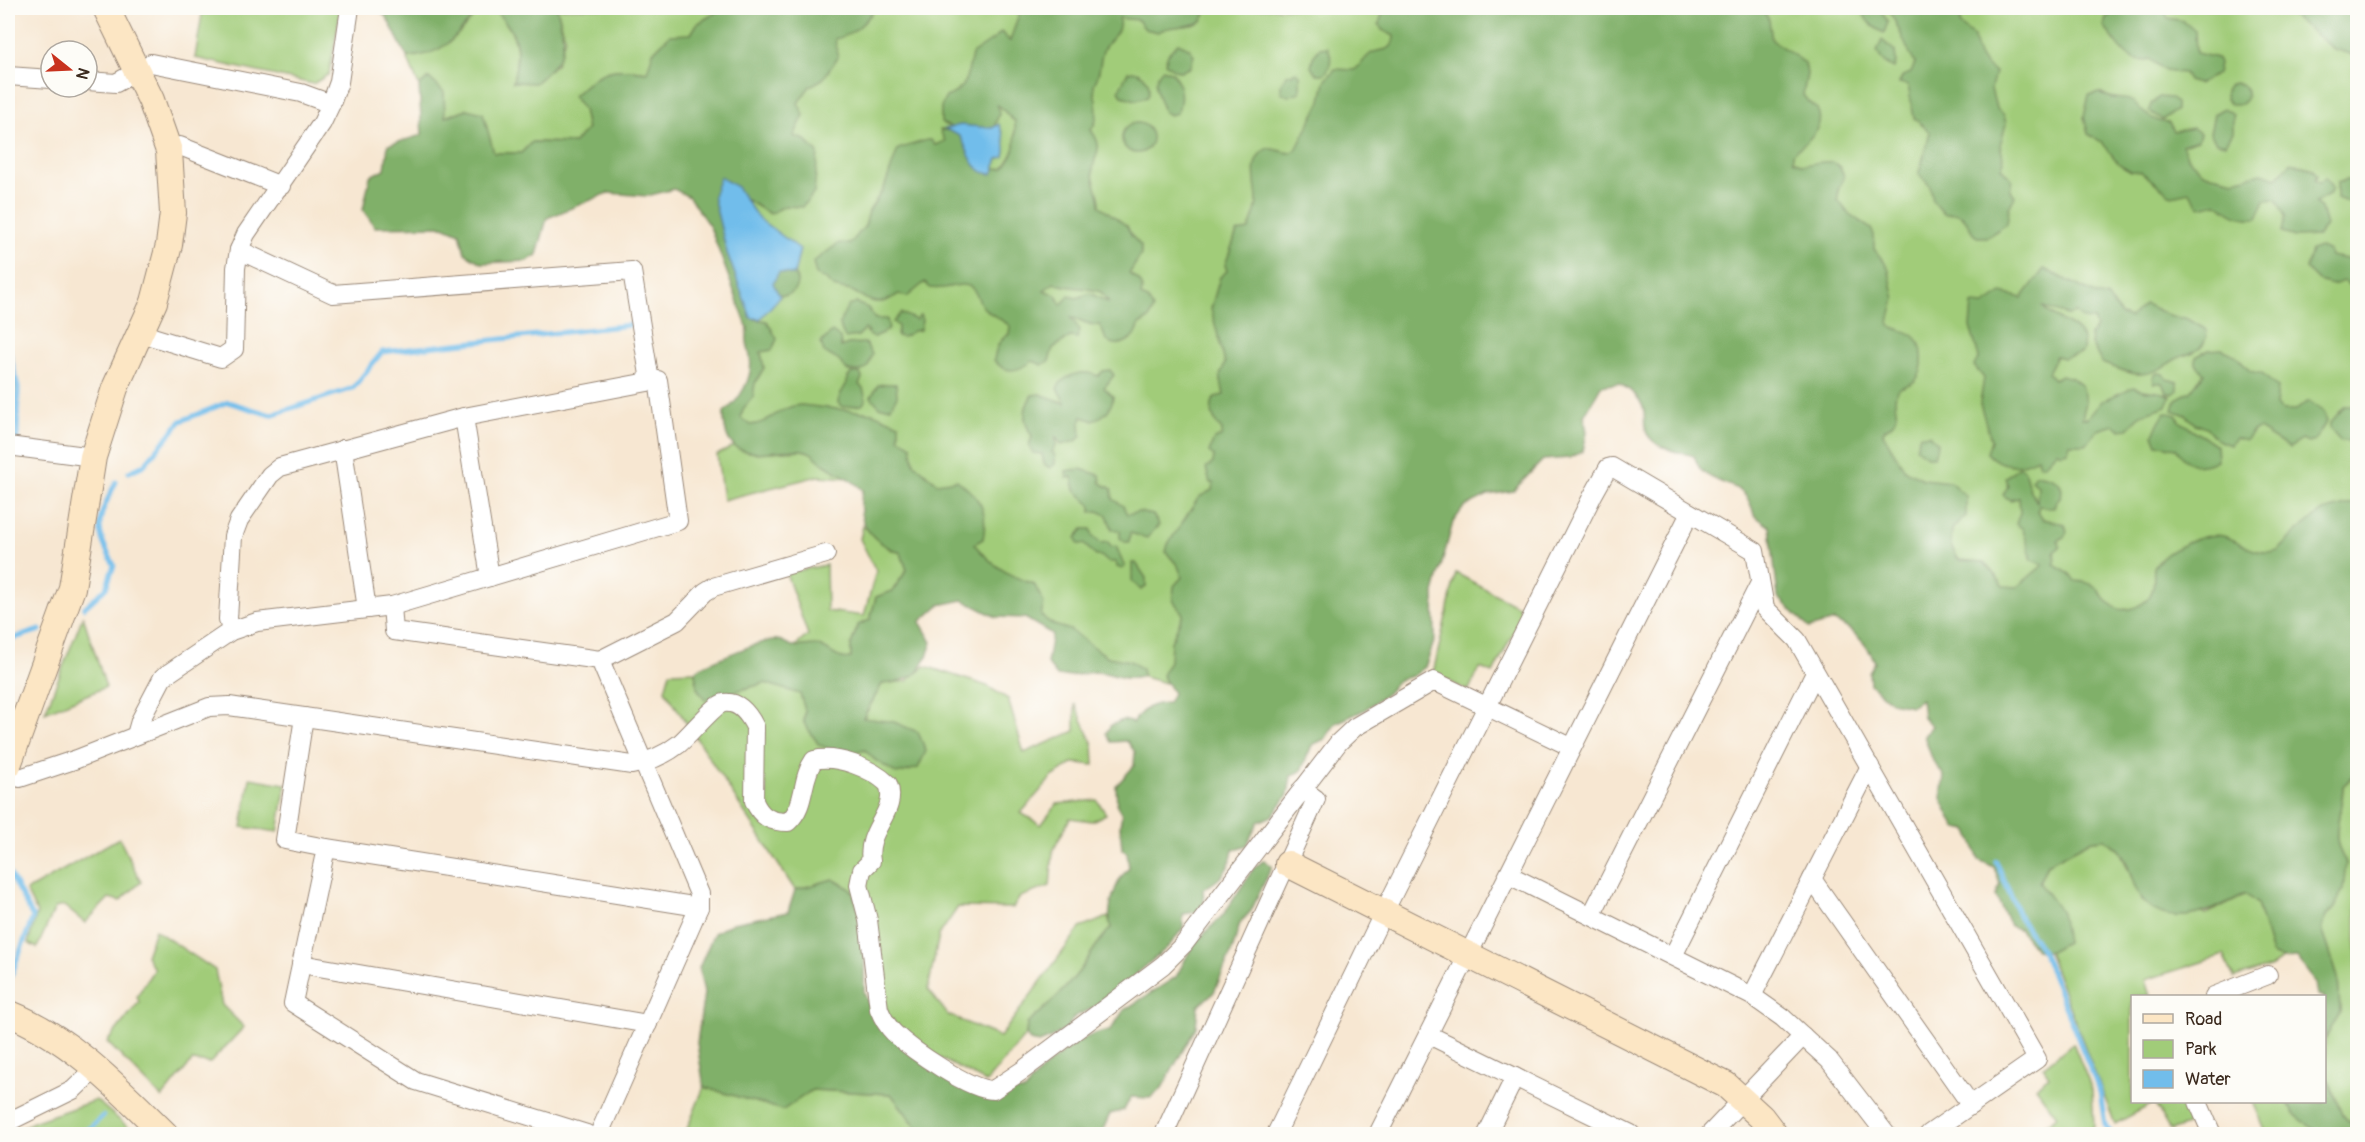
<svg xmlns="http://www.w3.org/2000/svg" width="2365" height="1142" viewBox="0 0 2365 1142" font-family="Pangolin,sans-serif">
	<rect width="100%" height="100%" fill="#fdfcf7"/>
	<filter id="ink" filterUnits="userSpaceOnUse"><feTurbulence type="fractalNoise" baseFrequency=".0167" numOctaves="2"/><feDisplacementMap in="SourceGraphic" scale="12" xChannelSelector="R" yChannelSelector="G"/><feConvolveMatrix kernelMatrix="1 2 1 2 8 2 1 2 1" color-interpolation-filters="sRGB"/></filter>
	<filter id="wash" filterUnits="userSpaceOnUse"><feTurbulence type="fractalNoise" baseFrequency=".008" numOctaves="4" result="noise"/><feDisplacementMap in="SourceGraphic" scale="24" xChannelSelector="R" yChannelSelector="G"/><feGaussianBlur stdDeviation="1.35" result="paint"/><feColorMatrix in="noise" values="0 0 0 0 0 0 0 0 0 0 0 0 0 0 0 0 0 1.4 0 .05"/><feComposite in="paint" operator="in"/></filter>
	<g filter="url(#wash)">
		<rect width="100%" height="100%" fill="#f7e7d2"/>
		<g fill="#a1cc79" stroke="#6e7b4c" stroke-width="1.5">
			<path d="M203 8H341L329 74 313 84 195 58Z"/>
			<path d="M557 8H723L697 24 691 34 654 52 648 72C609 67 602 69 574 96L583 109 587 129 574 143 532 142 521 153H494L467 109 445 117 429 78 419 86 407 57C441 56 455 39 475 14L496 12C519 34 520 51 513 82L556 65 565 38Z"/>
			<path d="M831 8H1435L1188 689 1092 663 886 471 808 435 745 437 736 412 750 391 757 345 702 182Z"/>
			<path d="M1684 8H2357V591L2015 637 1855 495Z"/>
			<path d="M8 363 15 383 8 461Z"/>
			<path d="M734 446 754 453 802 450 813 453 824 464 851 478 818 476 723 500 717 455Z"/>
			<path d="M863 526 890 549 901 553 907 570 892 591 876 597 870 620 858 625 851 645V658L842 660 817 645 794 647 808 635 786 573 826 565 827 611 864 616 876 571 860 539Z"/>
			<path d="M1456 573 1525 610 1493 673 1480 668 1468 691 1433 673Z"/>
			<path d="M83 616 106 687 45 712Z"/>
			<path d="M925 666 987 686 1008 699 1024 753 1075 731V704L1093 744 1094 765 1074 763 1052 777 1021 813 1041 825 1057 804 1097 800 1106 814 1092 821 1070 818 1053 851 1050 886 1020 897 1013 908 958 907 939 935 928 989 948 1015 1000 1037 1080 928 1108 917 1112 928C1099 940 1092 952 1083 966 1072 984 1044 1010 1027 1024L1026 1035 986 1082 918 1047 888 1016 852 890 833 879 795 890 665 690 670 672 695 671 697 688 705 700 765 683 801 694 805 710 804 723 846 755 865 750 875 760 893 722 863 719 882 684 907 681Z"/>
			<path d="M2357 772 2356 783 2357 1131 2342 1114 2329 1080 2325 1077V1040L2340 1011 2338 978 2322 928 2326 916 2334 909 2346 862C2327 836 2343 815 2343 786Z"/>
			<path d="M250 778 286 784 278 832 242 827Z"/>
			<path d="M119 838 141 882 120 901 109 898 85 923 64 906 55 908 37 948 28 943 37 913 26 891Z"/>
			<path d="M2105 839 2120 851 2142 901 2206 914 2246 894 2257 904 2272 954 2283 959 2269 967 2234 978 2224 955 2145 980 2150 996H2132V1102H2189L2197 1121 2170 1131 2154 1103 2115 1124 2048 952 2066 941 2039 883 2047 864 2092 840Z"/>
			<path d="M155 930 215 970 222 1005 244 1027 210 1063 192 1061 162 1098 107 1042 139 1002 137 996 154 969 146 956Z"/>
			<path d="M2073 1043 2092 1090 2094 1126 2086 1134H2031L2057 1116 2035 1087 2049 1076 2043 1067Z"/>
			<path d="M704 1087 783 1110 812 1090 891 1094 922 1134H685Z"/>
			<path d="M96 1100 136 1134H12L33 1122Z"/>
			<path d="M2253 1102H2288L2293 1113 2320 1134H2267Z"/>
		</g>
		<g fill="#80b069" stroke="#5e6d44" stroke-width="1.5" fill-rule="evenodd">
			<path d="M377 8H557C567 46 567 56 535 83L513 82C520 52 520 34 496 12L475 14C455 39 441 56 407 57L387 18Z"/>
			<path d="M723 8H876C865 22 854 35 835 39L838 57 823 79 810 86 798 103 804 115 794 136 805 140 818 153 814 193 802 207 785 206 770 214 747 200 749 307 755 319 767 321 777 339 772 350 761 352 764 368 755 383 753 397 743 409 741 418 750 425C770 424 781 405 801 405L873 413 899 424V438L911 445 914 463 937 483 957 480C979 497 989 509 983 539L974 544C992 565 1008 576 1034 584L1044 603 1041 616 1054 625 1070 630 1108 657 1130 661 1142 669 1143 676C1126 683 1112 672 1095 672 1081 673 1073 678 1057 676L1047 663 1052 634 1025 618 996 617 963 600 939 605 920 622 932 642C922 674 915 680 882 684L863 718 894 722 918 732 926 751 918 768 897 774 875 760 865 750 846 755 819 745 804 723 805 710 800 694 765 683 705 700 697 688 695 671C703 664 767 638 777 640 783 640 788 646 794 646 802 648 810 643 818 646 831 649 836 661 851 658V645L858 625 870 620 876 597 893 591 907 570 901 553C871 542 854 522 863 490 851 478 839 474 825 465 816 459 813 451 802 450 767 448 722 470 724 412 739 401 754 378 750 357 748 345 745 341 748 329L710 227 689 197 674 189 647 196 608 193 547 218 537 255 527 261 481 263 465 253 460 233 443 226 375 227 363 210 370 176 385 169 388 145 422 135 419 86 429 78 444 92 445 117 467 109 483 113 494 153H521L532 142 574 143 587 129 583 109 573 96C602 69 608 67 647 72L653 52 670 35 691 34 697 24Z"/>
			<path d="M1021 8H1207L1202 21C1186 30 1173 23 1158 32L1145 29 1138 20 1119 18C1122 35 1108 38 1103 51 1099 63 1101 74 1094 84 1094 99 1102 116 1091 130 1106 151 1093 152 1093 172 1093 184 1101 195 1100 206L1127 226 1131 235 1141 246V255L1129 274C1140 280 1144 283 1141 296L1148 299 1153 309 1149 319 1139 325C1139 338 1116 352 1106 339 1104 336 1102 329 1100 325 1089 327 1082 319 1071 318L1080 330 1077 338 1070 337 1053 348 1049 361 1042 365 1033 361C1018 371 1006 375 994 360 996 348 998 341 1009 334L1010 326C1002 319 990 315 983 307 976 298 977 285 962 285 951 285 945 290 930 288L925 282 907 297 899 294C893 297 887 302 881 302 870 303 863 297 854 292 843 287 833 292 826 279L816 275 813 262 839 243 850 244 865 226 869 211 884 188 898 149 927 140H931L935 145 945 141 940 130C966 129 976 150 989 169L1003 168C1019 148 1015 144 1015 121 1007 117 1005 109 997 105L999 114 992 133 957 130 941 123V107L946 97C966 91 968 73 972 54L994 39 1001 32 1010 41ZM1054 283C1070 289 1085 287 1101 292L1109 303 1090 293 1077 298 1069 296 1061 305 1056 295 1044 290Z"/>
			<path d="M1384 8H1762L1769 20 1772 40 1805 63 1807 74 1803 95C1807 101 1813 104 1817 109 1827 127 1805 144 1793 153V160L1802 165C1819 164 1840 153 1844 178L1838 190V200L1848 213 1871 229 1874 235V249L1888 267 1895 299 1889 322 1891 326C1898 330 1907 331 1913 335 1925 344 1925 371 1915 381 1910 385 1902 386 1897 390 1889 410 1908 415 1884 430L1883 434 1905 470 1923 479 1950 482 1966 496V516L1952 529 1951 546 1959 560 1984 562 2004 586 2017 587 2043 565 2032 560 2023 529 2016 524 2020 513 2019 498 2010 500 2003 495 2008 486 2005 478 2019 466 2024 470 2030 491 2037 502 2038 485 2031 480 2035 474C2047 476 2066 479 2061 495 2059 500 2055 501 2054 508L2039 506 2037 512 2043 519 2065 524 2067 532 2064 537 2058 540 2060 547 2054 552 2056 559 2054 565 2070 574 2075 581C2103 583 2095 593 2113 606 2125 615 2148 605 2152 591 2155 584 2153 574 2154 567 2163 554 2173 550 2187 543 2238 519 2236 559 2278 551L2304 525 2323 511 2357 502V772L2343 786C2343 815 2327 836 2346 862L2343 889 2334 909 2326 916 2322 928 2338 978 2340 1011 2325 1040 2324 996H2318L2316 983 2297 958 2283 959 2272 954 2257 904 2245 894C2216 909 2172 932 2143 901 2131 888 2131 864 2120 851 2116 846 2110 843 2105 839L2092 840 2047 864 2039 882 2061 912 2066 942 2048 952 2036 950 2019 929 2010 926 1996 896 2000 884 1994 867 1979 860 1968 830 1956 828 1941 798 1944 776 1933 761 1924 736 1932 726 1923 717 1921 699 1911 706 1891 702 1870 684 1869 672 1875 662C1867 643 1852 629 1834 621L1809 628 1778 597 1770 527 1754 515C1746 480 1725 490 1703 472 1699 469 1696 460 1694 456 1679 452 1661 450 1650 438 1643 431 1645 420 1644 411 1641 397 1630 390 1619 383L1601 386 1584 416 1587 432 1583 451 1570 458 1543 460 1513 491 1488 495 1464 507 1453 522 1434 593 1435 639 1425 667 1413 676 1400 679 1387 693 1364 710 1336 723 1325 739 1312 745 1301 771 1291 776 1288 795 1272 816 1258 822 1247 845 1233 850C1230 870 1221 880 1203 889L1204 902 1197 912 1183 914V928L1169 946 1127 982 1091 1009 1075 1016 1066 1029 1049 1039 1039 1043 1030 1041 1026 1035 1027 1024C1044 1010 1071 984 1083 966 1092 952 1099 940 1111 928 1106 910 1115 881 1129 868L1127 853 1122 849 1120 825 1122 814 1117 805 1116 786 1134 766 1135 752 1127 741 1111 742 1106 733 1111 725 1123 720 1133 723C1143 708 1150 704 1168 703L1173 693 1162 675 1170 661 1171 642 1183 614 1173 600 1174 586 1182 577 1178 566 1166 552 1168 544 1199 497 1212 490 1213 483H1210L1206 468 1213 463 1214 456 1209 452 1214 439 1221 437 1222 430C1213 422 1208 407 1215 397L1224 395 1220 376 1225 363 1211 309 1220 277 1227 271 1225 265 1237 232 1249 230C1251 221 1257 210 1257 201 1257 182 1246 160 1268 148L1290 153 1296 150 1321 101 1325 81 1335 69 1354 70C1361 66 1363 60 1369 55 1379 46 1393 56 1394 36L1382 30 1379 24Z"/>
			<path d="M1862 8 1880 9 1888 22 1884 33C1873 27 1864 21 1862 8Z"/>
			<path d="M1887 8H1956L1960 14V25L1974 37C1976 52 1982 65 1995 72L1991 89 1996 108 2004 115 2006 124 2000 145 2004 161 2001 168 2012 179 2010 189 2015 196 2009 208 2007 224 1987 237H1977C1969 231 1968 217 1958 214 1954 212 1949 215 1944 214L1933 201 1930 186 1919 174 1930 132 1914 118 1908 85 1899 83 1903 76 1911 73 1915 63C1904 45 1899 25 1887 8Z"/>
			<path d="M2119 8H2163L2168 18 2183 21 2195 31 2196 53 2217 58 2219 63 2217 74 2198 84 2188 81 2184 73 2165 71 2150 59C2129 68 2116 41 2104 26L2106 18Z"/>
			<path d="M2286 8H2357V56L2334 49 2291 15Z"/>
			<path d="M1882 40 1895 51 1896 62 1894 68 1884 63 1877 52Z"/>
			<path d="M1178 43 1189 48 1194 55 1190 67C1178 74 1175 71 1165 63L1168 54Z"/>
			<path d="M1327 47C1333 56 1331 67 1325 74H1317L1311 67 1313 57 1320 48Z"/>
			<path d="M1163 69 1173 73C1181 85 1183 99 1177 113L1170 115 1164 112C1160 98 1148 82 1163 69Z"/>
			<path d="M1133 71C1145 73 1153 85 1147 97L1136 100 1122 96 1119 90 1128 72Z"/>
			<path d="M1296 72 1300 75V92L1288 96 1281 92V83L1287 75Z"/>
			<circle cx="2236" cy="94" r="11"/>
			<path d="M2099 93C2115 101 2119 97 2134 101 2140 112 2156 123 2169 123L2174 131 2193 128 2200 133 2198 140 2182 145 2188 158 2203 173 2234 180 2262 173 2277 178 2291 162 2313 169 2317 175 2315 180 2319 183 2325 178 2332 188 2329 195 2315 203 2321 208 2326 226 2318 236 2295 237 2282 233 2285 216 2276 199 2265 200 2257 218C2239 219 2232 215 2218 203L2200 207 2189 192 2172 196 2141 172 2131 171 2119 164 2102 142 2088 134 2084 117 2089 95Z"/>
			<path d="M2159 97 2170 98 2176 103V110L2162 120 2149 111 2151 104Z"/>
			<path d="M2224 108 2233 114V132L2226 144 2216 142 2210 133 2214 114Z"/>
			<circle cx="1137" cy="138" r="15"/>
			<path d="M2346 180 2357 183V203L2354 205 2337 198V183Z"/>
			<path d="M2320 247 2329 251 2330 256 2347 259 2357 266V292L2343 281 2333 285 2318 281 2306 269 2311 250Z"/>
			<circle cx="784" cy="282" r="13"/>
			<path d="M2044 269 2097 295 2108 298 2121 315 2130 318 2145 304 2172 317 2185 318 2207 330C2206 353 2192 351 2176 359 2165 365 2157 373 2142 374 2131 375 2112 367 2102 363L2091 344 2090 336 2096 327 2093 320 2083 319 2076 313 2067 315 2043 307C2057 324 2091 325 2082 353L2063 358 2056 356 2048 373 2054 379 2061 375 2072 378 2081 385 2086 402 2082 418H2088L2102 401 2133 387C2145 393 2156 389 2171 396L2167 406 2142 414 2128 428 2120 429 2114 425 2098 430 2086 444H2070L2068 451 2061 453 2057 451 2044 465H2039L2037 457C2022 469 1999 467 1987 453L1991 440 1980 404 1984 378 1974 366 1979 357 1970 327 1972 304 1984 305 2002 293 2022 298Z"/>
			<path d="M856 303 868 308 875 319H887L889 329 875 337 870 336 865 329 858 336 845 338 839 324 848 306Z"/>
			<path d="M901 313 916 320 920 315 922 320 920 330 913 331 904 337 897 336 898 326 893 322Z"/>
			<path d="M832 332 840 338 841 347 848 344 865 343 872 354 868 367 862 371H848L838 360 824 352 821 343Z"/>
			<path d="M2222 349 2235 355 2250 371 2262 374 2278 388 2276 405 2282 410H2296L2309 401 2325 413 2327 421 2314 441 2308 443 2302 440 2289 448 2259 429 2253 431 2245 441 2235 438 2230 445 2217 440 2206 427 2195 424 2186 415 2173 410 2176 399 2191 391 2204 373 2196 364V357L2208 350Z"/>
			<path d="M1110 370 1114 375 1104 388 1113 396C1112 409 1105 417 1092 420L1082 417 1080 423 1081 436 1076 441 1061 445 1056 437V445L1052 452 1055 455V464L1050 468 1044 464 1042 454 1033 453 1029 446 1032 436C1023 421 1022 411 1032 395L1040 394 1065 403 1057 388C1065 374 1084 369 1098 376L1103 371Z"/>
			<path d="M852 373H860L862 378 859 385 863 388 866 400 862 405 844 407 838 403C839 391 848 387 848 377Z"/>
			<path d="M2157 373 2164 374 2167 379 2178 382V390L2173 394 2166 392 2162 383H2154L2153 377Z"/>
			<path d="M886 384H896L897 396 891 407H880L871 397 878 385Z"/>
			<path d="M2345 406H2352L2357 411V441H2341L2330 428V423Z"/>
			<path d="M2165 412 2176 415 2181 422 2216 445 2217 460C2199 470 2186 466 2176 448L2157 444 2153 434Z"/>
			<path d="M1920 435H1929L1938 443 1934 456H1927L1916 448Z"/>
			<path d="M1080 469 1100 475 1101 483 1112 489 1113 499 1123 506 1127 514 1139 512 1153 515 1159 525 1147 538 1130 533 1129 542H1125L1120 538V531L1112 529 1107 515 1098 511 1091 512V505L1075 490 1072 477 1067 478 1066 471Z"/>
			<path d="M1083 529H1091L1093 537 1101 543 1108 542 1111 547 1116 546 1125 567 1122 569 1117 567 1116 562H1108L1101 556H1096L1084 544H1078L1076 538Z"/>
			<path d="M1132 563H1136L1146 578V587L1141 590 1132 581Z"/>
			<path d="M1264 860 1272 866 1251 911 1240 923 1232 951 1214 992 1198 1006 1196 1027 1162 1088 1150 1098 1131 1097 1124 1110 1110 1114 1101 1134H922L891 1094 812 1090 783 1110 704 1087 697 1043 704 993 699 968 714 933 733 923 788 912 795 890 833 879 852 890 865 932 864 993 875 1018 970 1092 991 1100 1007 1091H1025C1040 1068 1083 1031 1110 1031L1124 1010 1176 977 1193 945 1224 914 1253 869Z"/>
			<path d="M2325 1077 2328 1079 2342 1114 2357 1131V1134H2320L2293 1113 2288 1102H2324Z"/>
		</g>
		<g fill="#71bdeb" stroke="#567484" stroke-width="1.5">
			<path d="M999 124C1004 135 1007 146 1004 157L998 159 992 174C971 173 969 150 960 136L945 129 960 125 992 128Z"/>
			<path d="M720 177 737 187 758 218 800 249 794 275 779 272 773 283 780 297 760 319 751 318 727 253 713 196Z"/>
		</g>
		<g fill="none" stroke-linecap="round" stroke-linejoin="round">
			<g stroke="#71bdeb" stroke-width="5">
				<path d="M8 346 18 387 17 439"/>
				<path d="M8 469 13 456"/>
				<path d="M129 472 144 465 181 421 228 402 271 415 353 388 382 352 630 325"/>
				<path d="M84 608 106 588 114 565C93 526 97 521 116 482"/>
				<path d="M8 640 40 630"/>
				<path d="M1996 861 2021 920 2043 952 2100 1092 2105 1125 2112 1134"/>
				<path d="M8 871 33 917 11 976"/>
				<path d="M83 1134 103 1116"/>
			</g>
		</g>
	</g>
	<g filter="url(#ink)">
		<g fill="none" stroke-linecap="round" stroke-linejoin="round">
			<defs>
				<g id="street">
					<path d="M8 76 51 79"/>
					<path d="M87 81 116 83 151 63 301 93 331 104 339 82 350 8"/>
					<path d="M169 151 180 146 281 186"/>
					<path d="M239 250 246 234 322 123 331 104"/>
					<path d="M140 333 221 358 234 349 236 268 239 250 333 294 632 271 650 381"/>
					<path d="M464 417 490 577"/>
					<path d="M8 446 93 457"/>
					<path d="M343 449 367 609"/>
					<path d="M392 606 394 631 600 660 699 894V907L599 1134"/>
					<path d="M600 660 677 621 705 592 713 587 826 554"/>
					<path d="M304 717 285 840 326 848 293 1003 416 1081 587 1134"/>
					<path d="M136 735 140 721 163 677 231 631 257 622 392 606 678 521 658 380 464 417 280 467 270 475 239 520 233 536 228 619 231 631"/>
					<path d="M8 774 20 778 77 759 209 707 229 706 632 765C648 762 666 754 679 744 689 736 715 704 724 703 740 701 749 715 755 727L754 801C761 817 770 822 788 822 807 805 800 780 814 760 838 755 871 768 888 784 899 812 865 829 871 861L862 870 859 885 868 920 879 1009C883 1019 887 1026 894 1033 912 1050 969 1090 993 1090L1023 1070 1163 965 1184 944 1339 742 1355 727 1434 681 1571 747"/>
					<path d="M326 848 699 907"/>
					<path d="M1509 875 1752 996 1783 1018 1829 1060 1886 1134"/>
					<path d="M1812 879 1971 1105"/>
					<path d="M1592 914 1760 583"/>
					<path d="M1673 956 1815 673"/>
					<path d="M301 964 648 1024"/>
					<path d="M1752 996 1870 766"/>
					<path d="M2214 996 2268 975"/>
					<path d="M1429 1035 1631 1134"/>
					<path d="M2198 1102 2212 1134"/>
					<path d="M8 1122 73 1090 97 1067"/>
					<path d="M1164 1134 1316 799 1302 789"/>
					<path d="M1276 1134 1383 914 1593 495 1608 468 1612 467 1755 551 1765 608 1797 640 2037 1059 1929 1134"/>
					<path d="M1378 1134 1690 513"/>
					<path d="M1487 1134 1515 1077"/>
					<path d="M1710 1134 1803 1036"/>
				</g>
				<g id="secondary">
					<path d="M8 765 72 588 93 457 115 388 154 302 169 245 173 213 169 151 151 100 106 8"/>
					<path d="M1288 864 1726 1085 1761 1117 1774 1134"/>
					<path d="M8 1013C71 1038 117 1087 165 1134"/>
				</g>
			</defs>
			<use href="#street" stroke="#998878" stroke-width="20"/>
			<use href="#secondary" stroke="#998878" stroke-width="28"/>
			<use href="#street" stroke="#fff" stroke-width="18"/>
			<use href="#secondary" stroke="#fce6c4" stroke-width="26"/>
		</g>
	</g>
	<rect width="2365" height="1142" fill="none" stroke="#fdfcf7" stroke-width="30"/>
	<rect x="2131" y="995" width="195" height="108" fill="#fdfcf7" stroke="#afa8a0" stroke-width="1.5"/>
	<rect x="2143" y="1014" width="30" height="9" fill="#fce6c4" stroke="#afa8a0" stroke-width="1.5"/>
	<text x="2185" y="1025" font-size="18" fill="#3b2a1e">Road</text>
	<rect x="2143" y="1040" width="30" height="18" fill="#a1cc79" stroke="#afa8a0" stroke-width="1.5"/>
	<text x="2185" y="1055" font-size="18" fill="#3b2a1e">Park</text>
	<rect x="2143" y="1070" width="30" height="18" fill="#71bdeb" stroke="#afa8a0" stroke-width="1.5"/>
	<text x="2185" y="1085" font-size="18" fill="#3b2a1e">Water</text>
	<g transform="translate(69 69) rotate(108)"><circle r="28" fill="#fdfcf7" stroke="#afa8a0" stroke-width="1.5"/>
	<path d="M0-4.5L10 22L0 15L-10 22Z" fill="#c8321e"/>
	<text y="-9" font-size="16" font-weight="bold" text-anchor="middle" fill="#3b2a1e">N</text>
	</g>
</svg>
